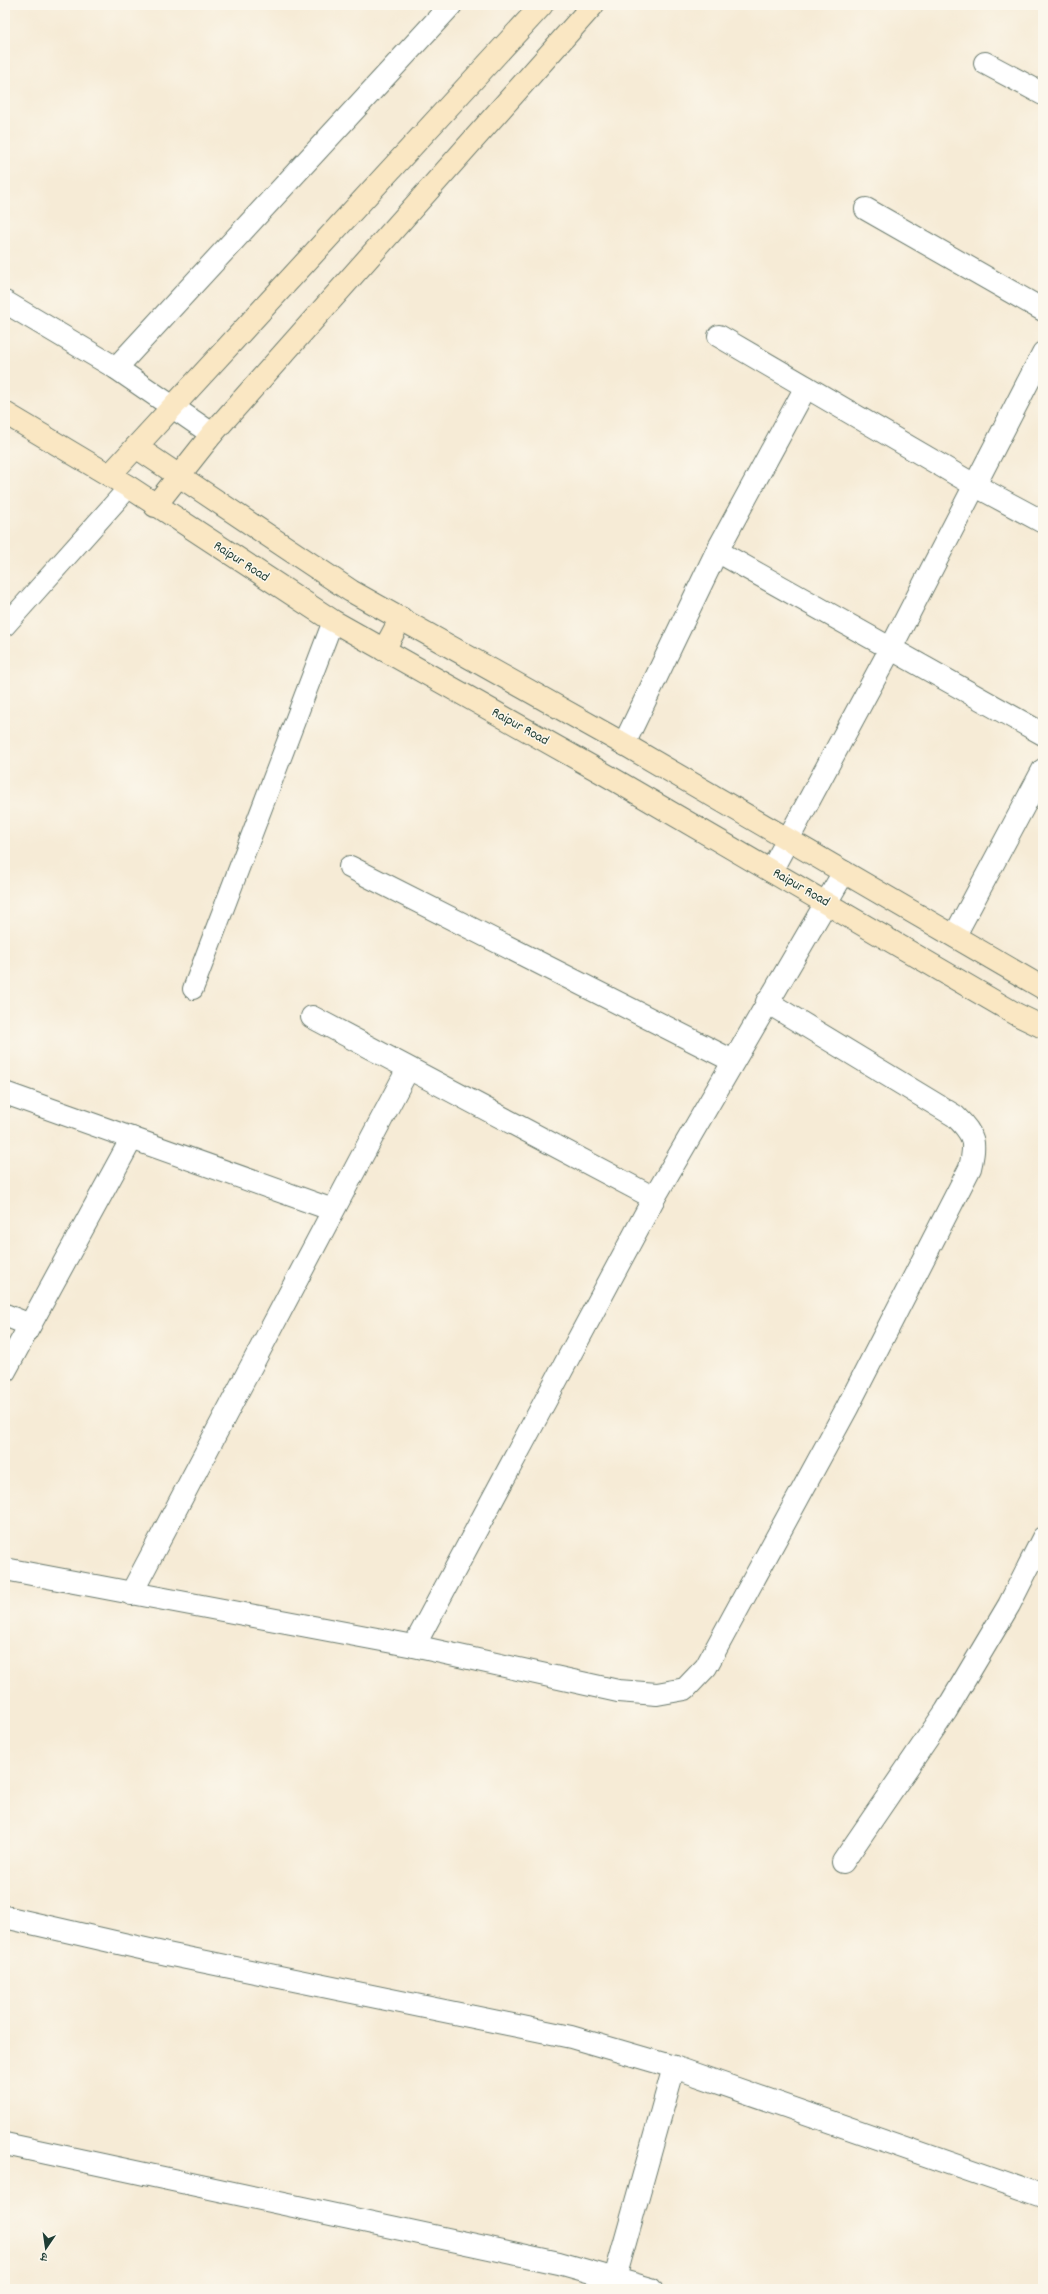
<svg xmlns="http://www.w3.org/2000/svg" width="1048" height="2294" viewBox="0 0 1048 2294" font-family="Dekko,'Playpen Sans Deva',sans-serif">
	<rect width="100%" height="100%" fill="#fbf7ec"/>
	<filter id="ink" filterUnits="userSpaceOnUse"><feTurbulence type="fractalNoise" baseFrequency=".025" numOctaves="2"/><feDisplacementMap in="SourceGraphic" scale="8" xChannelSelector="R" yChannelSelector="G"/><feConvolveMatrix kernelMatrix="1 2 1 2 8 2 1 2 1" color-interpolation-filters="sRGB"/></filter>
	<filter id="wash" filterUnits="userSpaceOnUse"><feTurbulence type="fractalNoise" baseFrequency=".012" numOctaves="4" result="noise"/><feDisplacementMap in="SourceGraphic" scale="16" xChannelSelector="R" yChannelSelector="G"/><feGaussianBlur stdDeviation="0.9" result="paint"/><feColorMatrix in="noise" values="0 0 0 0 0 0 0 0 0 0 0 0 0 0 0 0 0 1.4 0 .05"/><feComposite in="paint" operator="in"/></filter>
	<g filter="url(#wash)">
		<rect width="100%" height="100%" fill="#f6ebd6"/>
	</g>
	<g filter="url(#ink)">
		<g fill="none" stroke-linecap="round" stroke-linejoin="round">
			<defs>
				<g id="lane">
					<path d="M5 626 129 487"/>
					<path d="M193 989 333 621"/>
				</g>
				<g id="street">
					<path d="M985 63 1043 94"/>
					<path d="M866 209 1043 310"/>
					<path d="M5 302 116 368 212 434"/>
					<path d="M719 336 976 486 1043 522"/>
					<path d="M116 368 451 5"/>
					<path d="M717 551 1043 734"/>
					<path d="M624 744 717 551 806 387"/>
					<path d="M350 867 733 1061"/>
					<path d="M771 871 891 648 1043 353"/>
					<path d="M955 935 1043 770"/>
					<path d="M312 1017 654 1198"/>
					<path d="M5 1093 333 1210"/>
					<path d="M5 1315 30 1325"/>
					<path d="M5 1371 132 1138"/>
					<path d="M5 1569 414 1646 618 1691 657 1694 685 1689 706 1667 847 1408 970 1168C976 1142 975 1135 955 1116L767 1002"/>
					<path d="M131 1594 408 1069"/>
					<path d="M414 1646 654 1198 844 872"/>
					<path d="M843 1862 946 1711 1009 1605 1043 1538"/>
					<path d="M5 1917 167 1954 571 2037 674 2067 1043 2196"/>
					<path d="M5 2144 559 2263 651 2289"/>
					<path d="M615 2278 674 2067"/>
				</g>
				<g id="secondary">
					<path d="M5 413 129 487 333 621 608 776 1016 1014 1043 1027"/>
					<path d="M136 447 351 591 624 744 1043 988"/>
					<path d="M110 475 542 5"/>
					<path d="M155 506 212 434 593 5"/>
					<path d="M384 650 401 618"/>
				</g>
			</defs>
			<use href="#lane" stroke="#6a7a6d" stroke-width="22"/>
			<use href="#street" stroke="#6a7a6d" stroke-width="24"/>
			<use href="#secondary" stroke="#6a7a6d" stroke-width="24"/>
			<use href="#lane" stroke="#fff" stroke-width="20"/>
			<use href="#street" stroke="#fff" stroke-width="22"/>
			<use href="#secondary" stroke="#fae7c3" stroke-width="22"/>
		</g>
	</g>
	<g text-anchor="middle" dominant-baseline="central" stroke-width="3" stroke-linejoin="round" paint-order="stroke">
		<g font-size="14" fill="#1f3d34" stroke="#fbf7ec">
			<text transform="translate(241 562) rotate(33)">Raipur Road</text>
			<text transform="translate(520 727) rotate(29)">Raipur Road</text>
			<text transform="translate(801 888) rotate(30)">Raipur Road</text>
		</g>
	</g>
	<rect width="1048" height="2294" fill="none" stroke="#fbf7ec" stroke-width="20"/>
	<g transform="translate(46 2248) rotate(193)" stroke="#fbf7ec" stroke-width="3" paint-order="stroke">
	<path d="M0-3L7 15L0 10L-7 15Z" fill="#1f3d34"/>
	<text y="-6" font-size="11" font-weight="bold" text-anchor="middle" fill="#1f3d34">उ</text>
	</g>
</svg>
